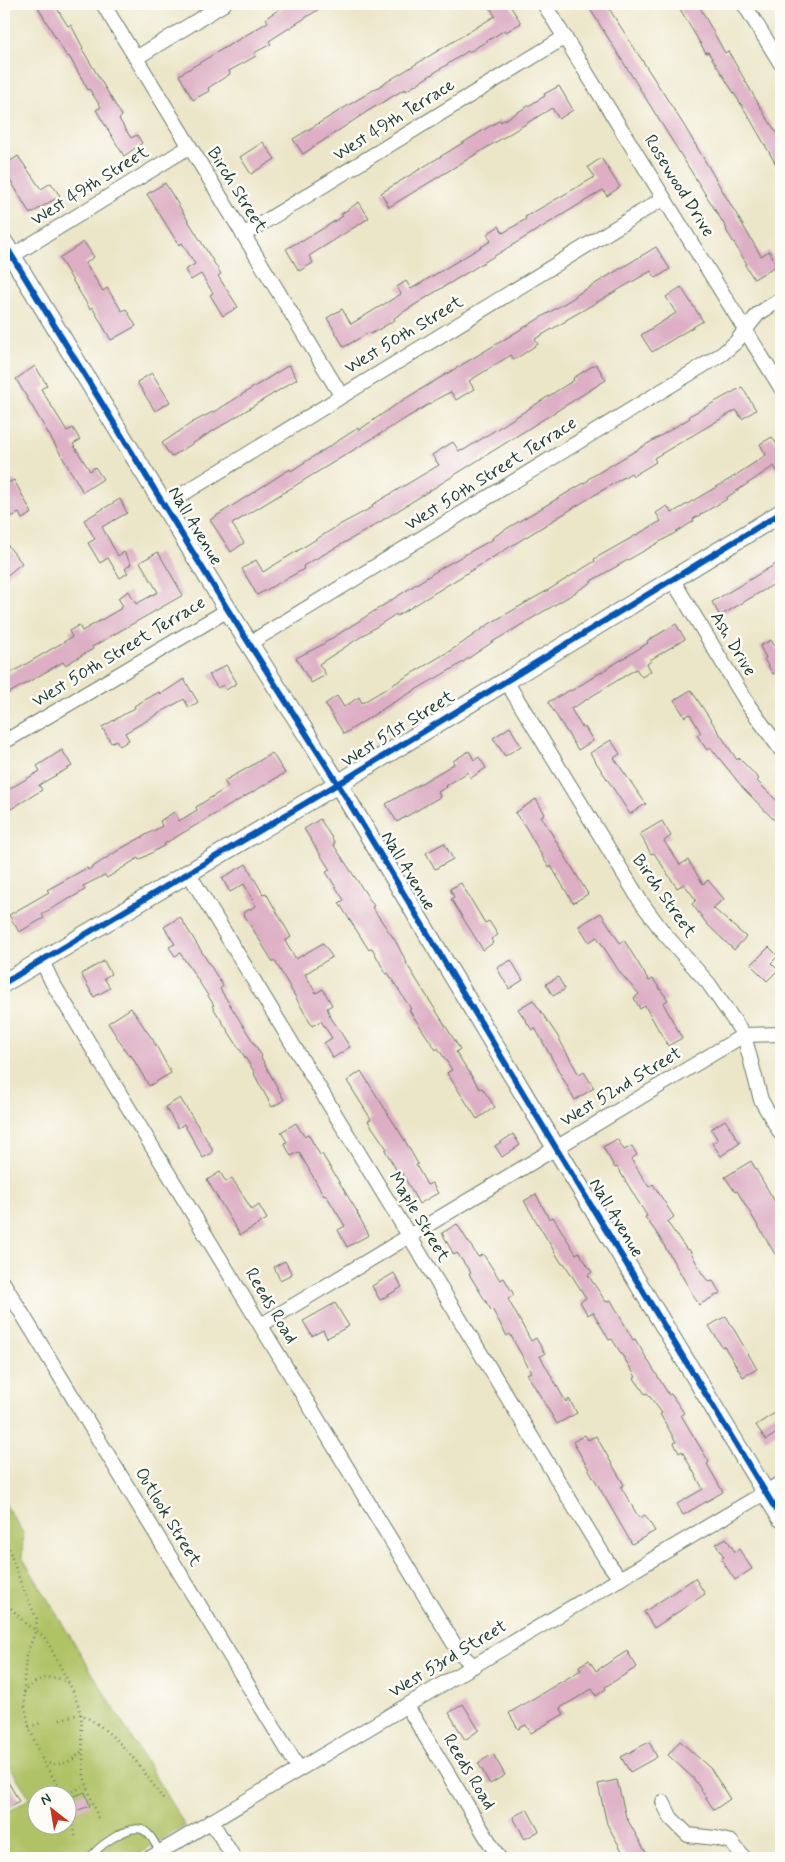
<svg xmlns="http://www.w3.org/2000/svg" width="785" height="1862" viewBox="0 0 785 1862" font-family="Mynerve,sans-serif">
	<rect width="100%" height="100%" fill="#fdfcf7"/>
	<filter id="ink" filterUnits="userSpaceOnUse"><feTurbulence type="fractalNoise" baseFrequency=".02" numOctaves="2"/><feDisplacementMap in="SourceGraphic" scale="10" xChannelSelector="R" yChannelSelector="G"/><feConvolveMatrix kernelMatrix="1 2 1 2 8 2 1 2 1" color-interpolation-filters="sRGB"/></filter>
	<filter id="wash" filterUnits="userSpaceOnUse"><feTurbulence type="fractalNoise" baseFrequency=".0096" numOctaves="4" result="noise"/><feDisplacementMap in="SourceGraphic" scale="20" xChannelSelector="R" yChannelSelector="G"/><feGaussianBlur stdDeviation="1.12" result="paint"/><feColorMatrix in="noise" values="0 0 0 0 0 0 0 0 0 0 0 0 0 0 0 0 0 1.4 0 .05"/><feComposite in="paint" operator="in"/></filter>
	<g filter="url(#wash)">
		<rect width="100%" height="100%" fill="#ece6c9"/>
		<path fill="#b0c266" stroke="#68804d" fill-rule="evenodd" d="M4 1502 23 1533 22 1557 185 1826 131 1858H11L4 1847V1815L30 1798 4 1758ZM38 1794H68V1824H38Z"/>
		<g id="blocks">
			<g fill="#ddaec4">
				<path d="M36 4H54L68 26 71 25 83 48 82 49 122 116 119 119 131 138 137 135 142 143 124 156 96 110 101 107 89 89 88 90 69 56 67 57Z"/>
				<path d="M287 4H327L269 41 271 44 254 53 256 56 229 71 230 74 208 88 209 91 193 100 179 75 268 22 266 18Z"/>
				<path d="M488 4H509L521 23 506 32 505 30 469 52 468 51 406 91 405 89 368 111 303 154 293 139 495 16Z"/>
				<path d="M587 4H606L685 127 761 256 769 251 777 265 754 279 745 265 747 264 726 230 727 229Z"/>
				<path d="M677 4H698L725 53 728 51 766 117 781 139V173L749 117 708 52 706 53Z"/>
				<path d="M559 86 573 110 559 119 552 108 389 207 381 193 500 120 501 122 545 96 544 94Z"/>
				<path d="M263 142 275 159 251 174 240 157Z"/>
				<path d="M18 156 41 189 51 183 60 196 30 214 4 169V165Z"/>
				<path d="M601 158 620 187 607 196 603 190 432 294 394 318 395 320 371 334 370 332 344 347 327 318 342 309 351 324 401 294 397 287 406 281 411 289 491 241 487 234 499 226 503 233 526 219 525 217 595 177 588 167Z"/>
				<path d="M165 183 221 274 218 276 238 307 223 316 210 295 213 293 201 274 191 280 185 270 195 264 182 243 179 245 147 194Z"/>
				<path d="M359 202 369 218 309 256 313 263 299 271 286 249 300 241 301 242 343 216 341 214Z"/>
				<path d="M84 242 94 257 85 263 103 291 107 288 122 311 126 309 136 326 111 340 92 307 90 309 59 258Z"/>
				<path d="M656 247 670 269 656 278 651 271 566 320V321L535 339 538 344 514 360 511 355 469 381 474 389 456 400 451 392 444 395 232 524 244 543 231 552 210 520 290 469 291 471 358 428 359 430 403 400 575 297V296Z"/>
				<path d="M681 287 703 321 652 352 641 335 676 313 666 297Z"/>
				<path d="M596 364 606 380 367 530 303 566 304 569 257 595 242 569 256 560 263 572 341 524 373 507 372 505 439 465 432 455 453 442 459 451 464 450 574 380 573 378Z"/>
				<path d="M289 365 297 379 171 457 162 443 193 422 219 409Z"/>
				<path d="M35 366 47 385 41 389 67 431 73 428 80 440 73 444 90 471 95 467 103 479 83 492 16 379Z"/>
				<path d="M152 373 170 402 155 411 137 382Z"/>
				<path d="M742 387 756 410 742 419 736 410 654 458 656 462 633 476 631 473 588 499 397 616 396 614 319 664 326 675 311 683 296 658 320 646 443 567 493 539 492 538 511 526 589 480 588 479 657 438 690 418 689 416Z"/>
				<path d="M772 437 781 451V478L774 466 726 498 727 499 693 519 694 521 670 536 591 581 592 582 568 597 494 641 457 666 389 705 344 734 325 704 337 696 344 707 359 697 362 703 458 646 489 624 550 589 595 561 594 559 661 521 656 513 667 506 672 513 730 479 766 455 760 444Z"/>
				<path d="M14 480 32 513 22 519 19 513 9 518 4 509V485Z"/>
				<path d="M120 499 127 513 102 527 118 556 124 552 131 564 125 569 128 573 120 578 108 558 100 563 88 543 95 539 84 520Z"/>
				<path d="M4 541 22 563 4 578Z"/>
				<path d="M158 552 183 595 92 647 93 649 65 665 63 662 4 696V677L72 637 69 631 79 625 82 631 120 609 123 606 118 598 129 591 136 604 158 592 140 562Z"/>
				<path d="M781 561V580L720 616 712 602Z"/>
				<path d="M676 624 685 639 650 660 651 661 647 664 651 671 642 677 636 669 571 709 583 729 585 727 593 741 578 750 548 702 570 690 571 691 648 643 647 641Z"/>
				<path d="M771 640 781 657V668L773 674 764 659 766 658 760 646Z"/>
				<path d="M226 665 237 683 226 690 223 685 218 688 209 675Z"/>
				<path d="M184 679 198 702 189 708 184 699 125 733 129 740 120 746 116 740 111 743 102 727 135 708 134 706 159 692 161 694Z"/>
				<path d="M691 690 737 760 739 758 759 779 757 781 781 805V827L743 788 711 748 707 750 697 735 701 733 690 714 685 717 674 700Z"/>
				<path d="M510 727 521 746 505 756 493 738Z"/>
				<path d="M611 740 620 754 614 758 646 804 630 814 590 753Z"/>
				<path d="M62 750 72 766 39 785 42 790 11 809 4 797V792L40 771 37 766Z"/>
				<path d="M469 751 474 760 479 757 486 768 471 778 468 772 446 786 447 787 438 792 440 797 397 822 386 804 454 764 453 761Z"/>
				<path d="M272 753 285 773 164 844 165 845 139 860 138 858 107 878 105 875 83 886 85 890 42 914 44 918 19 932 9 915 49 892 47 890 87 868 88 870 122 848 162 826 160 821 174 812 179 821 197 810 196 807 228 787 224 781 246 769Z"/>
				<path d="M536 799 545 814 541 816 588 894 573 903 551 866 549 867 545 861 525 826 515 813Z"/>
				<path d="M320 819 335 843 333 844 374 906 372 907 396 942 407 963H406L460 1049 456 1052 480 1089 482 1088 495 1107 477 1119 447 1073 452 1070 438 1048 436 1050 409 1010 411 1009 388 973 386 974 372 948 369 950 339 903 344 900 326 872 330 870 304 829Z"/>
				<path d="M662 821 671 836 664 841 680 865 688 860 703 884 708 880 724 899 713 908 746 937 734 950 707 924 692 904 696 900 684 884 677 888 654 853 651 854 640 834Z"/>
				<path d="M444 843 453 859 435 869 426 853Z"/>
				<path d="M246 864 263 894 266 893 291 937 285 941 296 959 323 943 332 957 305 974 316 993 323 989 332 1005 327 1008 330 1016 350 1047 333 1058 324 1043 332 1038 321 1021 312 1026 275 961 273 962 243 913 256 906 244 884 230 892 222 878Z"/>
				<path d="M461 883 485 923 489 921 498 935 491 939 493 943 483 950 451 899 454 897 450 889Z"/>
				<path d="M601 913 620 943 624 940 649 981 653 979 668 1000 663 1003 682 1038 668 1046 645 1006 640 1009 634 998 639 994 621 974 597 937 589 942 579 926Z"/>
				<path d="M180 917 223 986 220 989 262 1056 261 1057 284 1100 272 1107 254 1074 255 1073 212 1006 214 1005 189 966 180 953 175 956 169 947 175 944 164 927Z"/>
				<path d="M769 947 778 956 771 963 778 970 767 981 751 965Z"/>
				<path d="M511 960 523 980 509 989 497 968Z"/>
				<path d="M104 961 111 974 104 978 110 988 94 997 81 974Z"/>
				<path d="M558 977 565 989 553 996 546 984Z"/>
				<path d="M533 1000 557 1035 579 1075 584 1072 594 1088 575 1100 535 1028 532 1030 518 1009Z"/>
				<path d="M131 1008 153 1040 171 1073 149 1086 131 1055 129 1056 108 1023Z"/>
				<path d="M361 1071 404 1139 418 1164 416 1165 427 1185 432 1183 438 1193 419 1204 402 1173 399 1175 385 1150 387 1149 368 1121 371 1119 347 1081Z"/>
				<path d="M180 1098 212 1148V1153L203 1158 184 1124 178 1128 165 1107Z"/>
				<path d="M725 1120 740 1143 721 1156 712 1143 718 1140 711 1129Z"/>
				<path d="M296 1123 304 1136 308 1134 320 1155 322 1154 358 1213H357L369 1235 347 1247 338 1230 345 1226 326 1195 324 1196 299 1152 291 1156 284 1143 287 1142 281 1132Z"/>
				<path d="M513 1134 520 1145 502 1157 495 1146Z"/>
				<path d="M617 1139 624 1150 632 1146 637 1155 631 1159 649 1187 653 1184 674 1217 667 1222 687 1250 689 1249 703 1275 709 1282 713 1281 720 1293 699 1305 658 1235 645 1217 647 1216 617 1167 615 1168 603 1147Z"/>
				<path d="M751 1161 781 1212V1264L737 1191 735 1192 725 1177Z"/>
				<path d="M220 1172 226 1182 232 1178 252 1210 259 1205 267 1219 240 1235 207 1180Z"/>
				<path d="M536 1194 549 1219 553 1217 576 1254 579 1252 592 1272 588 1275 606 1302 611 1300 633 1340 635 1339 669 1395 671 1394 684 1413 681 1415 709 1462 707 1464 723 1492 683 1515 677 1504 703 1489 682 1451 679 1453 674 1443 676 1442 660 1414 662 1413 647 1393 645 1394 634 1378 636 1377 612 1339 609 1340 593 1312 588 1315 580 1302 586 1298 564 1263 562 1264 524 1201Z"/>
				<path d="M457 1224 478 1257 483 1254 500 1280 504 1278 514 1295 508 1299 531 1341 536 1338 545 1354 540 1356 566 1402 569 1399 577 1413 557 1424 527 1374 531 1372 510 1334 507 1336 492 1309 491 1310 469 1274 471 1273 457 1253 454 1255 442 1233Z"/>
				<path d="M285 1261 292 1274 280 1280 274 1267Z"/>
				<path d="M394 1273 402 1287 380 1300 372 1286Z"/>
				<path d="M335 1303 349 1326 327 1338 323 1330 312 1336 303 1321Z"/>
				<path d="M726 1316 757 1369 743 1377 724 1346 722 1347 709 1326Z"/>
				<path d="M781 1409V1430L766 1440 756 1425Z"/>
				<path d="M585 1435 588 1440 596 1436 624 1485 621 1487 639 1518 645 1515 655 1531 632 1544 573 1442Z"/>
				<path d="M726 1538 735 1552 739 1549 752 1569 735 1580 721 1559 724 1557 716 1544Z"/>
				<path d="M695 1578 705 1594 654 1628 644 1612Z"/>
				<path d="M627 1651 637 1667 605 1687 606 1689 596 1696 592 1689 560 1708 564 1714 531 1733 526 1725 518 1729 509 1713 581 1670 579 1666 589 1660 596 1671Z"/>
				<path d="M463 1704 479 1730 465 1740 449 1713Z"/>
				<path d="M680 1741 711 1769 730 1799 714 1810 694 1779 668 1755Z"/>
				<path d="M649 1742 657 1757 630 1772 621 1757Z"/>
				<path d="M493 1754 505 1775 490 1784 478 1763Z"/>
				<path d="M4 1775 19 1801 4 1811Z"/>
				<path d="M617 1780 626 1817 649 1858H626L607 1824 598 1784Z"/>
				<path d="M85 1792 90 1806 73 1812 68 1798Z"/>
				<path d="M527 1809 539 1831 525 1839 513 1817Z"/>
			</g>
		</g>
	</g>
	<g filter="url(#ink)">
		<use href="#blocks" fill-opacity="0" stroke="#677868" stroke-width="1"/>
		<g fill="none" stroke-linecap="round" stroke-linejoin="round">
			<defs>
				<g id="service">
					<path d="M4 1857V1858"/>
					<path d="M90 1858C97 1847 126 1826 140 1829 150 1831 155 1844 160 1852"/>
				</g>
				<g id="minor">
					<path d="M103 4 341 395"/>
					<path d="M544 4 781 388"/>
					<path d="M744 4 781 64"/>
					<path d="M136 58 224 4"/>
					<path d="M243 235 565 37"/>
					<path d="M12 256 189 147"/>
					<path d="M165 505 664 198"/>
					<path d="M672 579 749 706 781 750"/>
					<path d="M250 643 722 354 736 342 758 314 781 299"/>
					<path d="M506 681 641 902 663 932 709 984 744 1035 761 1100 781 1134"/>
					<path d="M4 742 228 610"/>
					<path d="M189 874 607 1561 620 1579"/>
					<path d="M42 961 52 982 459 1652 474 1666"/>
					<path d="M4 1284 299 1769"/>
					<path d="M261 1325 744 1035 781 1034"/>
					<path d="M407 1706 499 1858"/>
					<path d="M663 1802 671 1818 688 1835 715 1838 731 1842 744 1858"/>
					<path d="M211 1821 234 1858"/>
					<path d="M150 1858 781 1483"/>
				</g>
				<g id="tertiary">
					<path d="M4 243 228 610 338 784 556 1148 781 1518"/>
					<path d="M4 983 346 779 781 513"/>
				</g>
			</defs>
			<use href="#service" stroke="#677868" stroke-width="9"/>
			<use href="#minor" stroke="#677868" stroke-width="16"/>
			<use href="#tertiary" stroke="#677868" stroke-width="20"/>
			<g stroke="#677868" stroke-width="2.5" stroke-dasharray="1 4" stroke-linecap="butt">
				<path d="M4 1534 21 1584 37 1619 36 1630 26 1656 24 1681 25 1705 29 1727 43 1761 63 1794"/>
				<path d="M4 1601 27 1625 36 1630 46 1639 74 1693 81 1714 84 1777 99 1821"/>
				<path d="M24 1693C35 1677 53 1672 69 1684"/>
				<path d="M60 1719 81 1714C119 1735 141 1766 165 1802"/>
				<path d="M29 1727 41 1723"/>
				<path d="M44 1762C59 1767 72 1763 83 1750"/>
				<path d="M63 1794 87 1786"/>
				<path d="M68 1811 76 1839"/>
			</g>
			<use href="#service" stroke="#fff" stroke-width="7"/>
			<use href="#minor" stroke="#fff" stroke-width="14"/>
			<use href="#tertiary" stroke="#fff" stroke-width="18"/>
			<defs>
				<g id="cycleway">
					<path d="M4 243 228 610 338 784 556 1148 781 1518"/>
					<path d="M4 983 346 779 781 513"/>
				</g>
			</defs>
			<use href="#cycleway" stroke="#fdfcf7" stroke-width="9"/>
			<use href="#cycleway" stroke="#0057b8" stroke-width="6"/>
		</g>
	</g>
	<g text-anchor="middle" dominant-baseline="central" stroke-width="5" stroke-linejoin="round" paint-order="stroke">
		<g font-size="18" fill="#1f3d34" stroke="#fdfcf7">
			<text transform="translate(394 120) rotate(-32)">West 49th Terrace</text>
			<text transform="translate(90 186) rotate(-32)">West 49th Street</text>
			<text transform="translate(679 186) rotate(58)">Rosewood Drive</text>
			<text transform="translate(237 190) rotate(58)">Birch Street</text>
			<text transform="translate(404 335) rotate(-31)">West 50th Street</text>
			<text transform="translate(491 474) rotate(-32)">West 50th Street Terrace</text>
			<text transform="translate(195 526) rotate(59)">Nall Avenue</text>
			<text transform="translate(733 644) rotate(59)">Ash Drive</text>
			<text transform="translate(119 652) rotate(-31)">West 50th Street Terrace</text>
			<text transform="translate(398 729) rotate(-32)">West 51st Street</text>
			<text transform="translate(408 871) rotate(59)">Nall Avenue</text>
			<text transform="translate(664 896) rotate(55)">Birch Street</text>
			<text transform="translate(621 1087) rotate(-31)">West 52nd Street</text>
			<text transform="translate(419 1217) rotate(59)">Maple Street</text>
			<text transform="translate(616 1218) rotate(59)">Nall Avenue</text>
			<text transform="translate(271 1306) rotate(59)">Reeds Road</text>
			<text transform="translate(168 1517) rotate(59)">Outlook Street</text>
			<text transform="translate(448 1659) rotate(-31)">West 53rd Street</text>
			<text transform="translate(469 1772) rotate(59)">Reeds Road</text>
		</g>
	</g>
	<rect width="785" height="1862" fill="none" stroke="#fdfcf7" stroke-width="20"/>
	<g transform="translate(52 1810) rotate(329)"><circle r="24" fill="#fdfcf7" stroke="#a4b0a9"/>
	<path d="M0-4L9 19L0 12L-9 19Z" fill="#c8321e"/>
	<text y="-8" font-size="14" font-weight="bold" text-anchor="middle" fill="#1f3d34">N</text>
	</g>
</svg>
